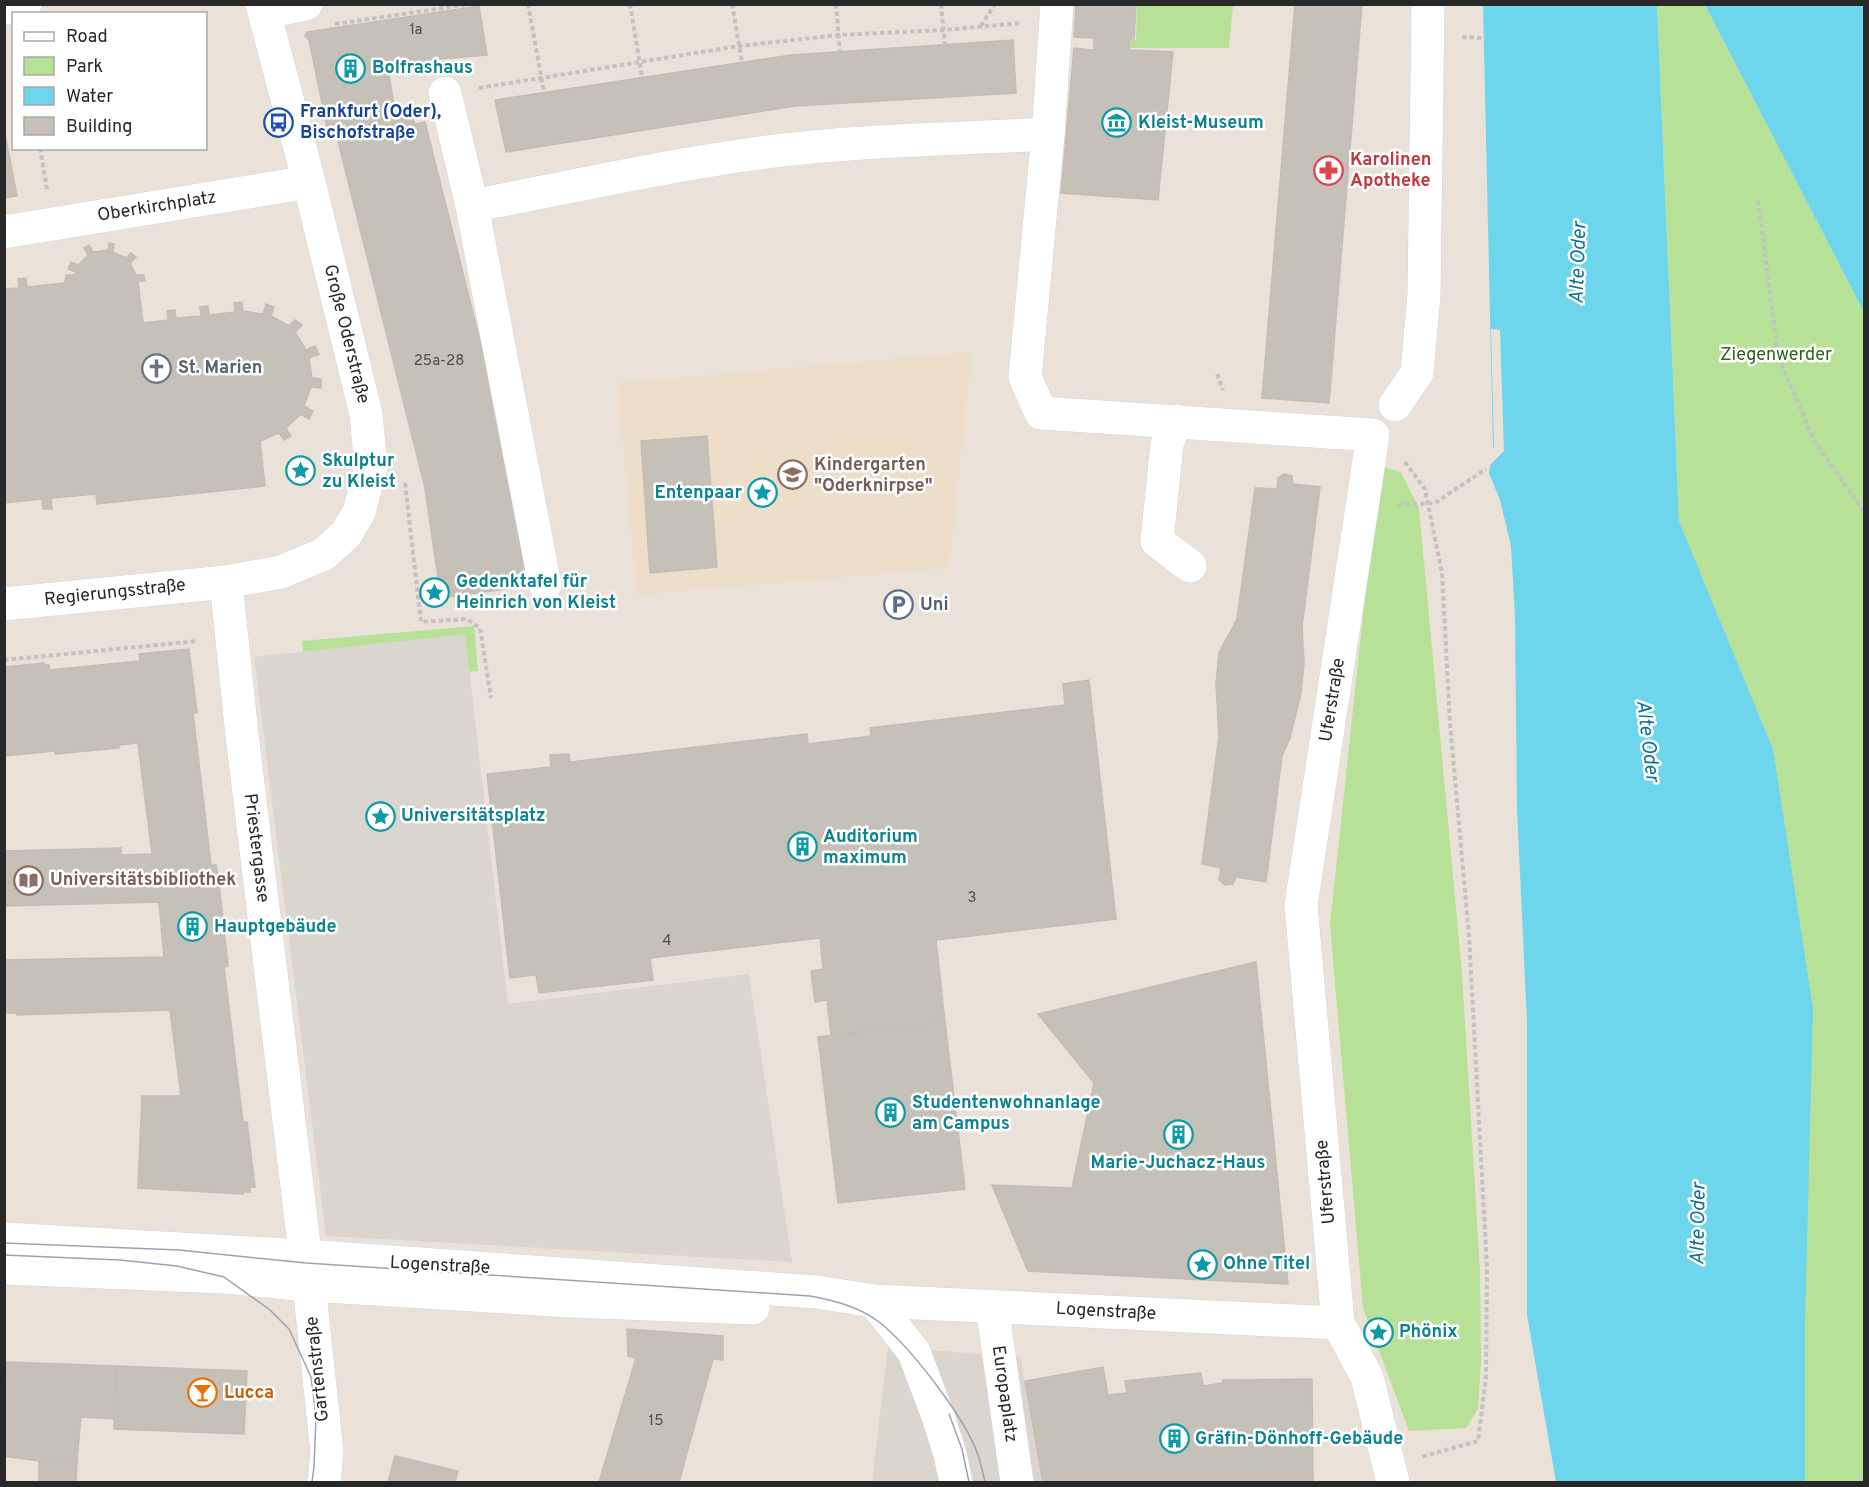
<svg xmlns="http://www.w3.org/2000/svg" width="1869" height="1487" viewBox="0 0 1869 1487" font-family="Overpass,sans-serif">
	<rect width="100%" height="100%" fill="#eae2d9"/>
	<path fill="#ecdec9" d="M972 352 949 568 637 595 617 383Z"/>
	<g fill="#b6e196">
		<path d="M1137 5H1233L1229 48H1130L1131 40H1136Z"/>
		<path d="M1657 5H1705L1864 312V1482H1805V1322L1773 749 1679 521Z"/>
		<path d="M1379 466 1401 472 1419 508 1462 973 1480 1270 1481 1361 1478 1409 1466 1428 1409 1431 1363 1308 1330 925Z"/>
		<path d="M474 626 478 671 306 685 302 641Z"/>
	</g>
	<g fill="#dbd5d0">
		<path d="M465 634 508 1004 749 974 792 1262 326 1236 254 657Z"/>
		<path d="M888 1347 1020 1357 1043 1482H872Z"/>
	</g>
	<g fill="#6dd5ec">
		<path d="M1483 5H1657L1679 521 1773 749 1813 1009 1805 1322V1482H1556L1527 1315V1022L1517 809 1515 616 1511 546 1500 500 1489 473 1493 446Z"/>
		<path d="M1705 5H1864V312Z"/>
	</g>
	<path fill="#eae2d9" d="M1491 329 1500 330 1504 451 1486 469 1489 451 1494 447Z"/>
	<g fill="#c5c0b8" stroke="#c5bdb3" stroke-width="1.5">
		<path d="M1076 4H1136L1134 39H1130L1129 50 1173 52 1158 200 1061 193 1074 48 1094 50V38L1074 37Z"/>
		<path d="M1295 4H1362L1329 403 1262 398Z"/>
		<path d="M479 6 487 55 427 60 428 73 417 74 416 61 387 63 395 111 410 107 414 123 349 138 346 123 327 127 309 40 305 36 307 32Z"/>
		<path d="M1013 40 1016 93 795 106 506 152 495 100 791 55Z"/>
		<path d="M425 122 512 468 528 586 441 598 425 488 338 141Z"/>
		<path d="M4 129 17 196 4 198Z"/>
		<path d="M109 243 114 244 113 252 126 258 131 253 136 257 130 263 136 275H144L145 281H138L143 323 168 320 167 311 175 310 176 318 201 316 200 307 208 306 209 315 235 312 234 303 242 302 243 311 263 314 266 304 274 307 271 316 289 326 295 320 302 325 295 332 306 350 315 346 319 354 309 358 312 378 321 379V388L311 387 304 406 313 411 309 419 301 414 286 428 291 436 284 440 279 433 260 441 265 486 97 504 96 494 51 498 52 509H43L42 499 4 503V289L19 288 18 279 26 278 27 287 65 283 66 275H75L76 272 68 269 71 262 78 265 88 255 84 248 89 245 93 252 108 250Z"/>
		<path d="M707 436 717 567 650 573 641 441Z"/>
		<path d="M1284 474 1292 476 1293 484 1320 487 1302 627 1304 663 1301 693 1290 738 1282 756 1266 882 1236 877 1233 884 1225 885 1219 880 1221 868 1202 864 1219 736 1216 684 1219 653 1237 619 1255 488 1277 489 1278 478Z"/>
		<path d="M189 649 197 713H193L211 865H216L219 883 228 966 224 967 243 1122H247L255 1187H250V1192H243V1194L138 1188 142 1096H181L170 1010 17 1015V1013H4V960L164 957 159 902 4 906V851L121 848V855L152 854 138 743 119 745V748L55 754V751L4 756V667L44 663V665H49L50 670 140 661 139 654Z"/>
		<path d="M1089 680 1116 919 936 940 945 1022 831 1036 827 1000 815 1002 811 971 823 969 820 938 650 958 653 980 539 993 536 975 510 978 487 774 551 767 550 755 569 754 570 762 807 734 808 744 871 736 870 728 1065 705 1063 684Z"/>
		<path d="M1256 962 1288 1284 1028 1271 992 1185 1072 1188 1094 1083 1038 1014Z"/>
		<path d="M945 1022 965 1189 838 1203 818 1037Z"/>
		<path d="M627 1329 723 1336V1360L713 1359 679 1482H599L636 1358 628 1356Z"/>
		<path d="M4 1362H6L4 1417Z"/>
		<path d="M6 1362 116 1366 114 1419 81 1417 77 1461H39L4 1456Z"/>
		<path d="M116 1366 247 1371 244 1434 114 1429Z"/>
		<path d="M1103 1367 1108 1395 1127 1393 1125 1381 1201 1373 1203 1386 1223 1383V1380L1312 1379 1313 1482H1043L1025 1381Z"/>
		<path d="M395 1456 458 1471 455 1482H388Z"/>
		<path d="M39 1461H77L76 1482H39Z"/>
	</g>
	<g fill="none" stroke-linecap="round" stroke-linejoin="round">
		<defs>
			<g id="minor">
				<path d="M1057 4 1048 134 1025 377 1041 413 1373 435 1301 905 1338 1323 1367 1377 1393 1482"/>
				<path d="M4 8 25 4"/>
				<path d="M265 12 306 4"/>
				<path d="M445 93 472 206 545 585"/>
				<path d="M472 206C570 187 668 165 767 152 860 140 954 139 1048 134"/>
				<path d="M4 232 309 182"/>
				<path d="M1395 405 1417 373 1424 294 1428 4"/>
				<path d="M1176 421 1167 444 1157 541 1190 566"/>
				<path d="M226 582 242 735 309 1285 327 1452 324 1482"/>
				<path d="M4 604 226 582 281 572 324 554 346 534 359 512 371 467 366 414 309 182 262 4"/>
				<path d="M4 1239 306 1256 817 1292 874 1301 1338 1323"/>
				<path d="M4 1268 224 1277 309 1285 571 1301 753 1308"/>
				<path d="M874 1301 914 1352 939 1419 950 1454 956 1482"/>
				<path d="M992 1306 1017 1482"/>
			</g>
		</defs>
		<use href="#minor" stroke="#cfd4e1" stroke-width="34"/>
		<g stroke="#c3c3c3" stroke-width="4" stroke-dasharray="4.5 3" stroke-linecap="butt">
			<path d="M528 4 544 92"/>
			<path d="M630 4 642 77"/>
			<path d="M732 4 742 62"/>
			<path d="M836 4 840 52"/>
			<path d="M941 4 945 45"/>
			<path d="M335 24 471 4"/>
			<path d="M981 26 995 4"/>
			<path d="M1462 37 1485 38"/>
			<path d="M479 88 739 46 839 35 943 30 1022 23"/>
			<path d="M40 148 47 189"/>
			<path d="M1758 201 1778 356 1814 441 1864 512"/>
			<path d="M1217 374 1223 390"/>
			<path d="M1405 462 1425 489 1442 573 1450 723 1469 936 1487 1269 1486 1377 1478 1441 1421 1457"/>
			<path d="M405 483 421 622 467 619 480 628 491 698"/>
			<path d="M1398 505 1435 503 1486 469"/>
			<path d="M4 660 198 641"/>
		</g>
		<use href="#minor" stroke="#fff" stroke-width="33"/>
		<g stroke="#9da2b2" stroke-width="1.5">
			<path d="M4 1243 179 1250 306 1263 810 1296C833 1300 860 1307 879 1322 910 1346 966 1419 978 1455 981 1464 983 1473 985 1482"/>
			<path d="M4 1255 120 1260 177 1266 224 1277 270 1310 289 1329 311 1377 316 1417 314 1467 312 1482"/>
			<path d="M949 1414 962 1449 969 1482"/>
		</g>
	</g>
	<defs>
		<symbol id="building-ring" viewBox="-11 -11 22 22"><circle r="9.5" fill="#fff" stroke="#0f9aa8" stroke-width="1.5"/><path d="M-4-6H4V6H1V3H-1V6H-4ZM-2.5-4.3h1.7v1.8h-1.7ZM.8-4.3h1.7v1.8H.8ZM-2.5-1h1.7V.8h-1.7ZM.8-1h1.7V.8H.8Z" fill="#0f9aa8"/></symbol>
		<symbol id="bus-ring" viewBox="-11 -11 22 22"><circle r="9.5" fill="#fff" stroke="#1a4fb4" stroke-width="1.5"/><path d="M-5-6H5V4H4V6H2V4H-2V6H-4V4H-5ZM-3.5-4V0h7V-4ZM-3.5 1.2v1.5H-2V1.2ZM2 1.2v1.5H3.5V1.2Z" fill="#1a4fb4"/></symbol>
		<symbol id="museum-ring" viewBox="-11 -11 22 22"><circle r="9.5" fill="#fff" stroke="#0f9aa8" stroke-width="1.5"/><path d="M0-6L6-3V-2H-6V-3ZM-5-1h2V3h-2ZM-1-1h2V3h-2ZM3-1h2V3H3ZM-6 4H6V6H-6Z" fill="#0f9aa8"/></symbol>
		<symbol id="pharmacy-ring" viewBox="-11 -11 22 22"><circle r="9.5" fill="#fff" stroke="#e0444e" stroke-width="1.5"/><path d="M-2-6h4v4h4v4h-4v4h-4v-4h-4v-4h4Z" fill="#e0444e"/></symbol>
		<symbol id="church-ring" viewBox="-11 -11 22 22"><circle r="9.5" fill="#fff" stroke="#6b7280" stroke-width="1.5"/><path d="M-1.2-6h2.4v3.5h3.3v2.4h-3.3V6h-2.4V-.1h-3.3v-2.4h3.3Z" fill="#6b7280"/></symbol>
		<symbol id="sight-ring" viewBox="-11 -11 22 22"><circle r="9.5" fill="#fff" stroke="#0f9aa8" stroke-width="1.5"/><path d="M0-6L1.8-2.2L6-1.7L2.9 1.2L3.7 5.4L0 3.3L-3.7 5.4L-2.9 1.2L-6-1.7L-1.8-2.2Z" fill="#0f9aa8"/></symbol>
		<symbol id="school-ring" viewBox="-11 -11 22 22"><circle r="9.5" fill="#fff" stroke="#8d6e63" stroke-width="1.5"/><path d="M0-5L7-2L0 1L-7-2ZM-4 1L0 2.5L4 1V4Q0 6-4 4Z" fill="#8d6e63"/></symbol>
		<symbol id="parking-ring" viewBox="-11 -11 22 22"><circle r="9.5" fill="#fff" stroke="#5c6f8a" stroke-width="1.5"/><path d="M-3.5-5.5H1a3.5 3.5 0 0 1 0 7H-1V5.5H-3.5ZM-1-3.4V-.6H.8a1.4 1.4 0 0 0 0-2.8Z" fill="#5c6f8a"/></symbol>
		<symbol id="library-ring" viewBox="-11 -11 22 22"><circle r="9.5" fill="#fff" stroke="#8d6e63" stroke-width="1.5"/><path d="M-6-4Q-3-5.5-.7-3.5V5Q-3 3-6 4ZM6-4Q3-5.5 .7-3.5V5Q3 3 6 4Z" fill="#8d6e63"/></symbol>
		<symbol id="bar-ring" viewBox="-11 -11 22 22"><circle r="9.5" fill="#fff" stroke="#e8710a" stroke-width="1.5"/><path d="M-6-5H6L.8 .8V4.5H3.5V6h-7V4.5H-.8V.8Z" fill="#e8710a"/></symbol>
	</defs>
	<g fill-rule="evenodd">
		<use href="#building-ring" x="334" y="52" width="33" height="33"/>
		<use href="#bus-ring" x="262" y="106" width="33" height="33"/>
		<use href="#museum-ring" x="1100" y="106" width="33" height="33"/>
		<use href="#pharmacy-ring" x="1312" y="154" width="33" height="33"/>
		<use href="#church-ring" x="140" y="352" width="33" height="33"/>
		<use href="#sight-ring" x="284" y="454" width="33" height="33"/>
		<use href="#school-ring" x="776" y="458" width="33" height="33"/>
		<use href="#sight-ring" x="746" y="476" width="33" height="33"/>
		<use href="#sight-ring" x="418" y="576" width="33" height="33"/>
		<use href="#parking-ring" x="882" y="588" width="33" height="33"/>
		<use href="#sight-ring" x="364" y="800" width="33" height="33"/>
		<use href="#building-ring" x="786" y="830" width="33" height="33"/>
		<use href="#library-ring" x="12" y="864" width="33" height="33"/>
		<use href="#building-ring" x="176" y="910" width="33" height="33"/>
		<use href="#building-ring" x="874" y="1096" width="33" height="33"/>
		<use href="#building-ring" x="1162" y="1118" width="33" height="33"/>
		<use href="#sight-ring" x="1186" y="1248" width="33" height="33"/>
		<use href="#sight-ring" x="1362" y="1316" width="33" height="33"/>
		<use href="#bar-ring" x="186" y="1376" width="33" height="33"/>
		<use href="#building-ring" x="1158" y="1422" width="33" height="33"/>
	</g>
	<g text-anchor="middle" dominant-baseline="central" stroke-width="5" stroke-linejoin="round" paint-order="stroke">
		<g font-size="15" fill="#4f4e4c">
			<text x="416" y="30">1a</text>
			<text x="439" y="361">25a-28</text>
			<text x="972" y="898">3</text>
			<text x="667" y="941">4</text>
			<text x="656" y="1421">15</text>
		</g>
		<g font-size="18" font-weight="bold" fill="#0d838f" stroke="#fff" text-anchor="start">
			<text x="372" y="68">Bolfrashaus</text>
			<text x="1138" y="123">Kleist-Museum</text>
			<text x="322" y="461">Skulptur<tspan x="322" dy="21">zu Kleist</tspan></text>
			<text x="742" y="493" text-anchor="end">Entenpaar</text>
			<text x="456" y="582">Gedenktafel für<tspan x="456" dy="21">Heinrich von Kleist</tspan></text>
			<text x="401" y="816">Universitätsplatz</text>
			<text x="823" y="837">Auditorium<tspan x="823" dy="21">maximum</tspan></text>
			<text x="214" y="927">Hauptgebäude</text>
			<text x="912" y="1103">Studentenwohnanlage<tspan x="912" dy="21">am Campus</tspan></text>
			<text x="1178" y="1163" text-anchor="middle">Marie-Juchacz-Haus</text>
			<text x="1223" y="1264">Ohne Titel</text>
			<text x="1399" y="1332">Phönix</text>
			<text x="1195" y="1439">Gräfin-Dönhoff-Gebäude</text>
		</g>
		<g font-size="18" font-weight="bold" fill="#164399" stroke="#fff" text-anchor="start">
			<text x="300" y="112">Frankfurt (Oder),<tspan x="300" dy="21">Bischofstraße</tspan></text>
		</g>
		<g font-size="18" font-weight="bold" fill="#be3a42" stroke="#fff" text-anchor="start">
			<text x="1350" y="160">Karolinen<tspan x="1350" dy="21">Apotheke</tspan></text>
		</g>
		<g font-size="18" fill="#282828" stroke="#fff">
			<text transform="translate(157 207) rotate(-9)">Oberkirchplatz</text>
			<text transform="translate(346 334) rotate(76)">Große Oderstraße</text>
			<text transform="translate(115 593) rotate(-6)">Regierungsstraße</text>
			<text transform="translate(1333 700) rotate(-81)">Uferstraße</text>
			<text transform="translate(256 848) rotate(83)">Priestergasse</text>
			<text transform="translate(1326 1182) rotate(-95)">Uferstraße</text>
			<text transform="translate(440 1266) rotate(3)">Logenstraße</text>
			<text transform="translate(1106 1312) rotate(3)">Logenstraße</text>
			<text transform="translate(318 1369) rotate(-96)">Gartenstraße</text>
			<text transform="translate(1004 1394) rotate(82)">Europaplatz</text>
		</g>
		<g font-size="18" fill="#30621a" stroke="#fff">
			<text x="1776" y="355">Ziegenwerder</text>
		</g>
		<g font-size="18" font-weight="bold" fill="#5b616d" stroke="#fff" text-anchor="start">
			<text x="178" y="368">St. Marien</text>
		</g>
		<g font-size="18" font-weight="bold" fill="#785e54" stroke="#fff" text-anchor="start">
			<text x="814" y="465">Kindergarten<tspan x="814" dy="21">"Oderknirpse"</tspan></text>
			<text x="50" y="880">Universitätsbibliothek</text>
		</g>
		<g font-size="18" font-weight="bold" fill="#4e5e75" stroke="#fff" text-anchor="start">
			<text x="920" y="605">Uni</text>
		</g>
		<g font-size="18" font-weight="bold" fill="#c56008" stroke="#fff" text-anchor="start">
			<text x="224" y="1393">Lucca</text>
		</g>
		<g font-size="20" font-style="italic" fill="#0f7295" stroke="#fff">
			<text transform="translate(1579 263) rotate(-88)">Alte Oder</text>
			<text transform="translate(1647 741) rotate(83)">Alte Oder</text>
			<text transform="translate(1699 1224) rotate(-89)">Alte Oder</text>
		</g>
	</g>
	<rect width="1869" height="1487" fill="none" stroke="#282828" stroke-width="12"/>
	<rect x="12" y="12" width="195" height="138" fill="#ffffff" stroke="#a9a9a9" stroke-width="1.5"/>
	<rect x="24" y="32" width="30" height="9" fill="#ffffff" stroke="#a9a9a9" stroke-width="1.5"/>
	<text x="66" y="42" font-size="18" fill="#282828">Road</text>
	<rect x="24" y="57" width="30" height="18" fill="#b6e196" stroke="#a9a9a9" stroke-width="1.5"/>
	<text x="66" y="72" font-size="18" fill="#282828">Park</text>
	<rect x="24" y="87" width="30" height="18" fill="#6dd5ec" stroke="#a9a9a9" stroke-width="1.5"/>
	<text x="66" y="102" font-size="18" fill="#282828">Water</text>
	<rect x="24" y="117" width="30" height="18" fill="#c5c0b8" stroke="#a9a9a9" stroke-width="1.5"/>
	<text x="66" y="132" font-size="18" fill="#282828">Building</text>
</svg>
